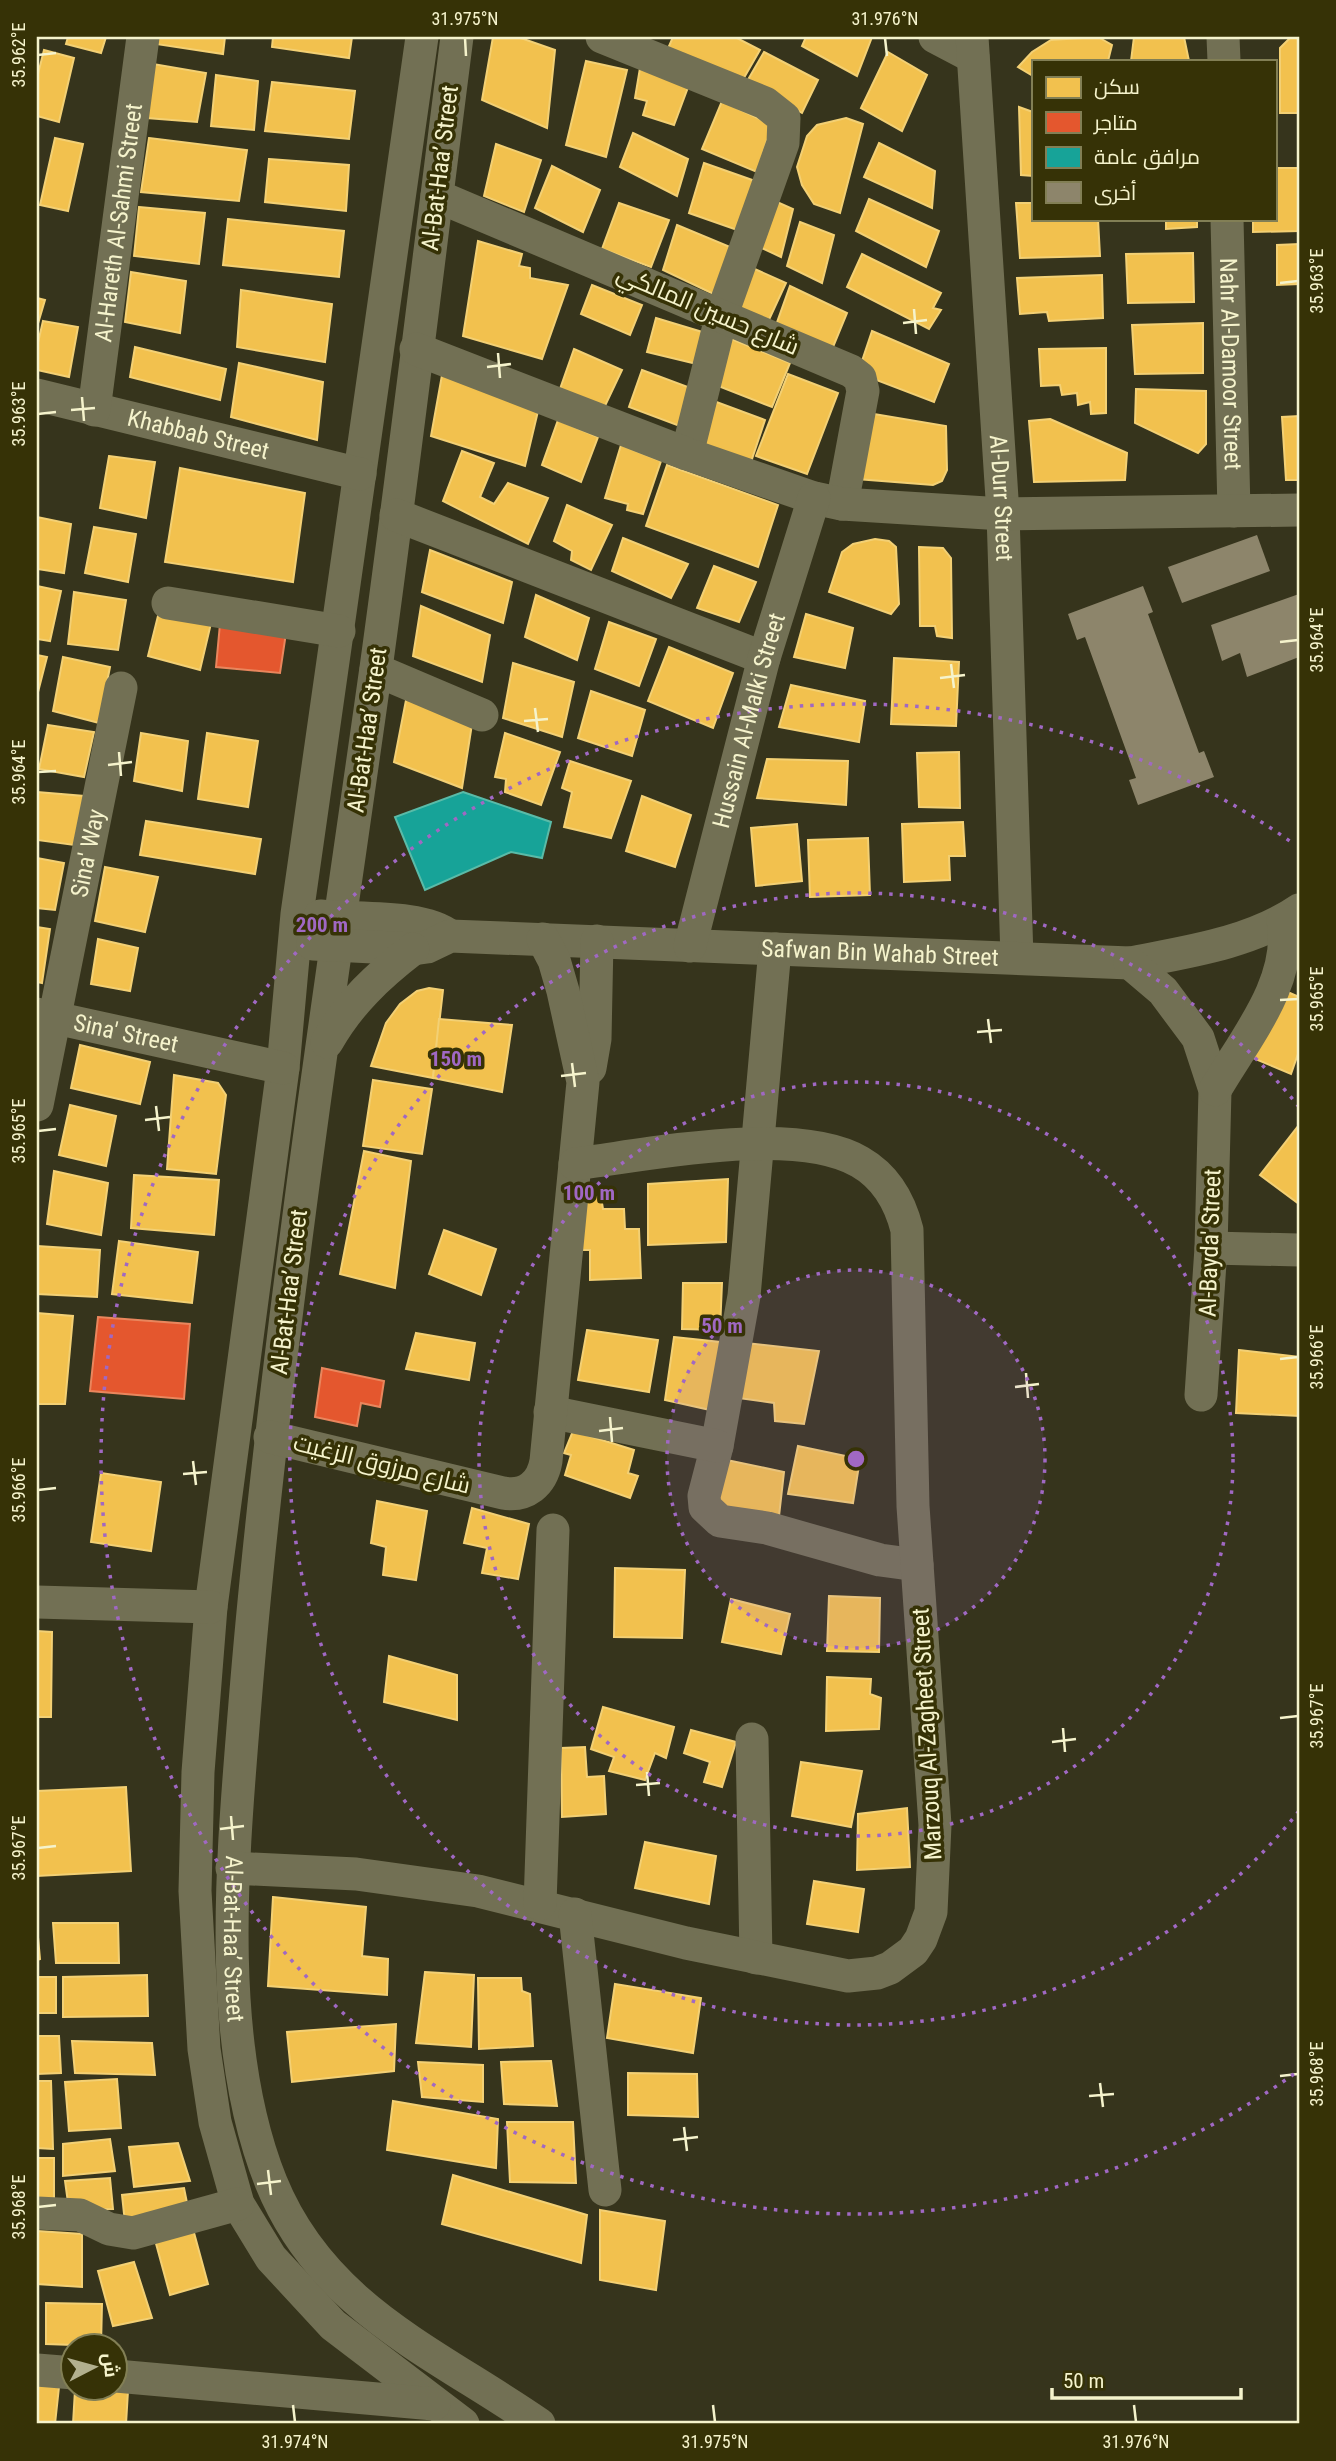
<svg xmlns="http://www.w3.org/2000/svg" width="1336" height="2461" viewBox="0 0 1336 2461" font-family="'Roboto Condensed',Cairo,sans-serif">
	<rect width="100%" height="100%" fill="#36341c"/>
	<g fill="#f2c14e" stroke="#f3d074" stroke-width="2">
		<path d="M68 37H106L101 53 66 44Z"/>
		<path d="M156 37H225L223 54 156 44Z"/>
		<path d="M273 37H352L349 58 272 47Z"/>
		<path d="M493 37H518L555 50 547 128 482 100Z"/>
		<path d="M673 37H735L760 50 741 83 666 53Z"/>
		<path d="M806 37H872L857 76 802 46Z"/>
		<path d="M1098 37 1112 45 1108 61H1033V76L1018 67 1032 52 1051 40Z"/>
		<path d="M1134 37H1184L1189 61H1131Z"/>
		<path d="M1291 37H1299V113H1280V48Z"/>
		<path d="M44 50 74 58 59 122 37 116V78Z"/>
		<path d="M764 52 818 80 802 113 746 83Z"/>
		<path d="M888 52 927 75 902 131 861 108Z"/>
		<path d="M586 61 627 70 606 157 566 145Z"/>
		<path d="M153 64 206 73 197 122 147 118Z"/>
		<path d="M640 68 690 82 674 125 643 115 647 101 635 98Z"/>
		<path d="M216 75 258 81 254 130 211 126Z"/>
		<path d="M272 82 355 91 349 139 265 131Z"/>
		<path d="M722 101 772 125 757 172 702 149Z"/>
		<path d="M1019 107 1033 112V176L1021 175Z"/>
		<path d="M846 118 863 124 840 213 814 204 802 185 797 167 807 136 817 125Z"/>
		<path d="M633 133 688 159 677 196 620 167Z"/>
		<path d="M55 138 83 144 68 211 40 205Z"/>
		<path d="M149 138 247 150 239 201 141 192Z"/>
		<path d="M879 143 935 171 932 208 864 177Z"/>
		<path d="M496 144 541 160 524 212 484 196Z"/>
		<path d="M269 159 349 165 346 211 265 202Z"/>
		<path d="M704 163 755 181 740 231 689 213Z"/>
		<path d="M552 166 600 190 583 232 535 208Z"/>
		<path d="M1275 168H1299V231L1253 232V219H1275Z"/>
		<path d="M768 198 793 209 781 257 753 244Z"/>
		<path d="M869 199 939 231 926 267 856 231Z"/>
		<path d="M619 203 669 220 651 267 602 249Z"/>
		<path d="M1016 203H1033V219H1098L1100 256 1020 258Z"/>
		<path d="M139 207 205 213 199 264 134 256Z"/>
		<path d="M228 219 344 231 339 277 223 265Z"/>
		<path d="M1166 219H1197V227L1166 229Z"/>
		<path d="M800 222 834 235 822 283 787 266Z"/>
		<path d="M677 225 735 249 720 297 663 270Z"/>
		<path d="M478 241 522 254 519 266 530 268V278L568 285 542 359 463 336Z"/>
		<path d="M1299 244V284L1277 285V245Z"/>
		<path d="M1193 253 1194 302 1128 303 1126 254Z"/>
		<path d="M862 254 941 293 933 308 941 310 929 329 847 287Z"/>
		<path d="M748 266 786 283 768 322 735 306Z"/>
		<path d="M131 272 186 281 180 333 125 322Z"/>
		<path d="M1102 275 1103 318 1049 321 1047 312 1020 314 1017 278Z"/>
		<path d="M592 285 642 305 630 335 581 314Z"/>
		<path d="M790 286 847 313 831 352 775 328Z"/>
		<path d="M241 290 332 304 325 362 237 347Z"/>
		<path d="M37 298 45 300 37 327Z"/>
		<path d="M656 318 709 334 701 365 647 352Z"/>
		<path d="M43 321 78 327 69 377 37 370V347Z"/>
		<path d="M1203 323V373L1135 374 1132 325Z"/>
		<path d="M872 331 949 364 934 402 858 373Z"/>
		<path d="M729 338 790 363 772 407 713 384Z"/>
		<path d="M135 347 226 369 220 400 130 377Z"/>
		<path d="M1106 348V413L1091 414 1090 402 1078 405 1077 393 1062 395 1060 385 1041 386 1039 349Z"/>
		<path d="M574 349 622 370 604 408 560 389Z"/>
		<path d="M239 363 323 382 317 440 231 417Z"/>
		<path d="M642 370 696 390 685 428 629 407Z"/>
		<path d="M788 374 838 393 807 474 756 456Z"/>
		<path d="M442 375 539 407 525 466 431 436Z"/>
		<path d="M1136 389 1206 391V444L1198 453 1135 423Z"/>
		<path d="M711 400 765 420 751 462 696 441Z"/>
		<path d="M874 414 946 426 947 470 942 481 933 485 857 479Z"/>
		<path d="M1299 416V480H1286L1282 417Z"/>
		<path d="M1050 419 1127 453 1125 480 1034 482 1029 421Z"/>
		<path d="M558 420 598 437 581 482 542 465Z"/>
		<path d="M621 445 661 461 643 514 627 510 628 504 605 498Z"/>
		<path d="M462 451 494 463 480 497 494 504 508 483 548 498 528 544 443 501Z"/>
		<path d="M109 456 155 462 146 518 100 508Z"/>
		<path d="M667 465 778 505 758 567 646 526Z"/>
		<path d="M180 468 305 493 293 582 165 562Z"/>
		<path d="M567 505 612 525 591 570 571 560 572 551 554 541Z"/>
		<path d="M37 517 71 524 64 573 37 569Z"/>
		<path d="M94 527 136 534 128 582 85 573Z"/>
		<path d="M623 538 688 564 671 598 612 571Z"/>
		<path d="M875 539 889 541 896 547 899 604 891 614 829 592 842 552 853 544Z"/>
		<path d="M919 547 943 548 951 558 952 638 937 636 935 626H920Z"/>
		<path d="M430 550 512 582 503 623 422 592Z"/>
		<path d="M714 566 756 582 739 622 697 608Z"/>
		<path d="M37 586 61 591 50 641 37 639Z"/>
		<path d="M74 592 126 600 118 650 68 644Z"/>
		<path d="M536 595 589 618 577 660 525 637Z"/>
		<path d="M421 606 490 635 482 682 413 656Z"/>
		<path d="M160 608 212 619 200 670 148 656Z"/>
		<path d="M806 614 853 628 845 668 794 657Z"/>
		<path d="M609 622 656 639 639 686 595 669Z"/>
		<path d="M669 647 733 673 713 728 648 701Z"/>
		<path d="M37 655 47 657 37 696Z"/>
		<path d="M63 657 110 667 99 723 53 711Z"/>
		<path d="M894 658 959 662 956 726 891 724Z"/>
		<path d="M513 663 574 682 562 737 503 718Z"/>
		<path d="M791 685 865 701 859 742 779 727Z"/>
		<path d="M591 691 645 710 632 756 578 738Z"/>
		<path d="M407 695 472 724 462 788 394 762Z"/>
		<path d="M48 725 94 732 84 777 39 769Z"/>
		<path d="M141 733 188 741 182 791 134 781Z"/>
		<path d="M207 733 258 741 248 807 198 799Z"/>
		<path d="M505 733 560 752 541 805 505 792 506 779 495 777Z"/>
		<path d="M959 752 960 808 919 807 917 753Z"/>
		<path d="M767 759 848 761 846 805 757 798Z"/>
		<path d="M570 761 631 781 611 838 564 827 572 792 562 788Z"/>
		<path d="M37 792 84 796 74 845 37 840Z"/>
		<path d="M642 796 691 815 675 867 626 851Z"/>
		<path d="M146 821 261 839 255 874 140 855Z"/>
		<path d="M963 822 965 856H949L950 880 904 882 902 824Z"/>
		<path d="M797 824 802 881 756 886 751 828Z"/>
		<path d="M868 838 870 895 810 897 808 840Z"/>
		<path d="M37 858 64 863 55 910 37 908Z"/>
		<path d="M105 867 158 877 145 932 95 921Z"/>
		<path d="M37 927 50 929 42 983 37 982Z"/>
		<path d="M98 939 138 948 130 991 91 984Z"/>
		<path d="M429 988 443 990 433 1078 371 1066 386 1023 400 1004 417 991Z"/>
		<path d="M1283 990 1299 997V1051L1291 1074 1253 1058Z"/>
		<path d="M439 1019 512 1025 502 1092 433 1078Z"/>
		<path d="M80 1045 150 1062 140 1104 71 1088Z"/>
		<path d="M174 1075 218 1083 226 1095 216 1174 167 1169Z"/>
		<path d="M373 1080 432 1089 422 1154 363 1146Z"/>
		<path d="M70 1105 116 1116 106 1166 59 1155Z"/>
		<path d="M1299 1125V1204L1260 1175Z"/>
		<path d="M364 1151 411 1161 395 1288 340 1274Z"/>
		<path d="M54 1171 108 1183 101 1235 47 1224Z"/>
		<path d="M134 1175 219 1180 214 1235 131 1228Z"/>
		<path d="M728 1179 726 1242 648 1245V1184Z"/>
		<path d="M581 1195 601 1197 603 1209H624L625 1229H639L641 1278 590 1280V1250H579Z"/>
		<path d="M444 1230 496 1249 481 1295 429 1274Z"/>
		<path d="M119 1241 198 1252 192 1303 112 1294Z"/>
		<path d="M37 1246 100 1250 97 1297 37 1294Z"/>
		<path d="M683 1283H722L720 1330 682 1329Z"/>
		<path d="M37 1313 73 1316 65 1404H37Z"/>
		<path d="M587 1330 658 1340 649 1392 578 1380Z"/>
		<path d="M416 1333 475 1343 469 1380 406 1369Z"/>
		<path d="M674 1337 720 1342 710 1410 665 1400Z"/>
		<path d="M746 1343 819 1351 804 1424 775 1421 774 1403 738 1398Z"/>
		<path d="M1239 1350 1299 1357V1416L1236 1413Z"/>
		<path d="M573 1431 634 1450 628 1473 638 1476 630 1498 565 1475 571 1455 564 1453Z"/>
		<path d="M798 1446 860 1459 853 1503 788 1494Z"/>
		<path d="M722 1459 784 1472 779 1516 718 1507Z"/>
		<path d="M101 1473 161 1482 151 1551 91 1542Z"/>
		<path d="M377 1501 427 1511 416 1580 383 1575 386 1547 371 1543Z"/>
		<path d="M472 1508 529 1524 518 1579 482 1573 487 1548 464 1543Z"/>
		<path d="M615 1568 685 1570 682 1638 614 1637Z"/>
		<path d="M829 1596 880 1598 879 1652 827 1651Z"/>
		<path d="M731 1599 790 1614 781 1654 722 1642Z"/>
		<path d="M37 1631 52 1632 51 1717H37Z"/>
		<path d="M389 1656 457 1675V1720L384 1702Z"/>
		<path d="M827 1677 871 1679 870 1694 881 1698 879 1729 826 1731Z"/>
		<path d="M603 1707 674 1727 666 1758 655 1753 645 1780 609 1771 614 1757 591 1749Z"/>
		<path d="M691 1730 736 1742 722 1787 704 1782 710 1762 684 1753Z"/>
		<path d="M585 1747 587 1777 604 1776 606 1814 562 1817 561 1748Z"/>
		<path d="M801 1762 862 1771 851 1827 792 1816Z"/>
		<path d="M126 1787 131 1871 37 1876V1791Z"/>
		<path d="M907 1808 910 1867 857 1870 858 1814Z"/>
		<path d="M645 1842 716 1856 709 1904 635 1888Z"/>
		<path d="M814 1881 864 1889 858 1932 807 1924Z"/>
		<path d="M273 1897 366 1907 362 1956 388 1959 387 1995 268 1986Z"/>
		<path d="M53 1923H118L119 1963H56Z"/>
		<path d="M37 1926 40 1959 37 1960Z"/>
		<path d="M425 1972 474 1975 471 2047 416 2043Z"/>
		<path d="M147 1975 148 2016 63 2017V1977Z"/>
		<rect x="37" y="1977" width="19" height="36"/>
		<path d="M478 1978H521L522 1991 530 1994 533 2046 479 2049Z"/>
		<path d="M615 1984 701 1998 693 2053 607 2038Z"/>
		<path d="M396 2024 394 2071 292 2082 287 2032Z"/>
		<path d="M37 2036H59L61 2073 37 2074Z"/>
		<path d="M72 2041 152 2043 155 2075 75 2073Z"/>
		<path d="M551 2061 557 2106 504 2104 501 2062Z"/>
		<path d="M418 2062 483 2065V2102L422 2097Z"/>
		<path d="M628 2073 697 2074 698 2117 628 2115Z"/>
		<path d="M117 2079 121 2128 69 2131 65 2082Z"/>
		<path d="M37 2081H51L53 2149 37 2148Z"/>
		<path d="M393 2101 498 2119 496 2168 387 2150Z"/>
		<path d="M507 2122H573L576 2183 510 2182Z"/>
		<path d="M110 2139 115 2171 63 2176V2144Z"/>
		<path d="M178 2143 190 2181 134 2187 129 2147Z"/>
		<rect x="37" y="2158" width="17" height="47"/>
		<path d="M453 2175 587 2215 581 2263 442 2224Z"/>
		<path d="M110 2178 113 2209 69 2210 65 2181Z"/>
		<path d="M184 2188 189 2213 125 2223 122 2195Z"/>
		<path d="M600 2210 665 2221 656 2290 600 2280Z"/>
		<path d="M193 2229 208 2284 170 2295 155 2240Z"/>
		<path d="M37 2231 82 2234V2287L37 2284Z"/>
		<path d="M134 2262 152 2318 113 2326 98 2271Z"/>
		<path d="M46 2303 102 2304 101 2346 46 2344Z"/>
		<path d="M37 2385 59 2387 55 2424H37Z"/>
		<path d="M75 2390 128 2391 126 2424H73Z"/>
	</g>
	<g fill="#e4572e" stroke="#e9865d" stroke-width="2">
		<path d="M220 624 286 633 280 673 216 667Z"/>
		<path d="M98 1317 190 1324 184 1399 90 1391Z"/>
		<path d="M322 1368 384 1381 380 1407 361 1403 357 1426 315 1417Z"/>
	</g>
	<path fill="#17a398" stroke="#5abba8" stroke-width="2" d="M463 792 551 822 542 858 511 852 425 890 395 817Z"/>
	<g fill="#8d856b">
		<path d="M1257 535 1270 571 1182 603 1168 567Z"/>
		<path d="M1143 586 1153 612 1148 614 1199 753 1204 751 1214 777 1138 805 1129 780 1136 778 1085 637 1077 640 1068 614Z"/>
		<path d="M1299 594V657L1247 677 1240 653 1222 661 1211 625Z"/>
	</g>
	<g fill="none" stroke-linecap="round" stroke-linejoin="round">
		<g stroke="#727054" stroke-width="33">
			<path d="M422 37 297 914 283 1068 211 1607 198 1772 195 1891 204 2049 215 2122 238 2204 271 2258 333 2325 463 2424"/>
			<path id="s1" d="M457 37C430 247 405 458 376 668 350 853 322 1037 298 1223 277 1383 258 1542 245 1703 233 1853 214 2040 271 2182 322 2308 435 2352 539 2424"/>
			<path d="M602 37 765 103 784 118 783 143 722 314 687 454"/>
			<path d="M935 37 973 57"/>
			<path id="s2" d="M972 37 1003 514 1017 958"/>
			<path d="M1223 37 1224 61"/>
			<path d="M437 196 851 371 860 378 863 391 842 504"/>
			<path id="s3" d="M1227 219 1234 511"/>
			<path d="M416 349 687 454 814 498 842 504 1003 514 1299 510"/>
			<path id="s4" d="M37 395 360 474"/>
			<path id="s5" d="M94 410 143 37"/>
			<path d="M396 515 764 658"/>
			<path d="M168 603 339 631"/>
			<path d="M376 670 482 715"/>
			<path d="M320 916C355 920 423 914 450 936"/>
			<path id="s6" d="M313 944 413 949 427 947 450 936 1130 963C1186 952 1251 943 1299 910"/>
			<path id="s7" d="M690 946 764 658 814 498"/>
			<path d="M775 949 744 1296 717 1446 704 1496 705 1507 720 1521 767 1528 880 1560 917 1565"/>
			<path d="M1130 963 1163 991 1198 1038 1215 1090 1211 1248 1201 1395"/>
			<path id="s8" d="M37 1014 283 1068"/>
			<path d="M327 1042C349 1003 378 976 413 949"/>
			<path d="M590 1068 595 1039 597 941"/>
			<path d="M1215 1090C1244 1040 1294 981 1283 921"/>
			<path id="s9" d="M37 1105 121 688"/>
			<path d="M1211 1248 1299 1250"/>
			<path d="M550 1412 717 1446"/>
			<path d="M270 1437 503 1493C526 1497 542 1484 546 1461L583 1082 563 991 554 960 543 939"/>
			<path d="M37 1602 211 1607"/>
			<path d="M752 1739 756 1958"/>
			<path d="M232 1868 356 1874 478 1891 686 1943 848 1976 877 1973 890 1968 913 1951 921 1939 931 1912 935 1825 913 1506 907 1230C900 1202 886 1177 860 1162 795 1124 648 1155 575 1164"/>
			<path d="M540 1904 553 1530"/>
			<path d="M575 1914 605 2190"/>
			<path d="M37 2213 80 2215 109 2229 133 2233 238 2204"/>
			<path d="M37 2370 74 2373"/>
			<path d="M116 2376 434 2404"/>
		</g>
	</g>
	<path fill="none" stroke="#f5f3cc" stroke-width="2.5" d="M465 38 466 56M885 38 887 56M38 55 56 53M1280 283 1298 281M914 309 916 334M903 323 927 320M498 353 500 378M487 367 511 364M82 397 84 421M71 410 95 408M38 414 56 412M1280 642 1298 640M951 664 954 688M940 678 965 675M535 708 538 732M524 721 548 719M119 752 121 776M108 765 132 762M38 772 56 771M1280 1000 1298 999M988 1019 991 1043M977 1032 1002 1030M572 1063 575 1087M561 1076 586 1073M156 1106 159 1131M145 1120 170 1117M38 1131 56 1129M1280 1359 1298 1357M1026 1373 1028 1398M1015 1387 1039 1384M610 1417 612 1442M599 1431 623 1428M193 1461 196 1485M183 1474 207 1472M38 1490 56 1488M1280 1718 1298 1716M1063 1728 1065 1752M1052 1742 1076 1739M647 1772 649 1796M636 1785 660 1783M231 1816 233 1840M220 1829 244 1826M38 1848 56 1846M1280 2076 1298 2074M1100 2083 1103 2107M1089 2096 1114 2094M684 2127 687 2151M673 2140 698 2137M268 2170 271 2195M257 2184 281 2181M38 2207 56 2205M293 2405 295 2422M713 2405 715 2422M1134 2405 1136 2422"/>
	<circle cx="856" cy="1459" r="189" fill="#a068c3" fill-opacity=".12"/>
	<g fill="none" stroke="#a068c3" stroke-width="3.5" stroke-dasharray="3.5 7">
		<circle cx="856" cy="1459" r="189"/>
		<circle cx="856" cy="1459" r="377"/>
		<path d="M1299 1811A566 566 0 1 1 1299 1107"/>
		<path d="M1294 2074A755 755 0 1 1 1294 844"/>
	</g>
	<g text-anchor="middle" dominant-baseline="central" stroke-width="7" stroke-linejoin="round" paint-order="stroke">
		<g font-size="24" fill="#f5f3cc" stroke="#363206">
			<text transform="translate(440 168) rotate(-83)">Al-Bat-Haa’ Street</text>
			<text stroke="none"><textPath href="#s5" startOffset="189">Al-Hareth Al-Sahmi Street</textPath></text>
			<text transform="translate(708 310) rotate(23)">شارع حسين المالكي</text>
			<text stroke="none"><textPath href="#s3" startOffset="145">Nahr Al-Damoor Street</textPath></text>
			<text stroke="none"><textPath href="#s4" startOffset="166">Khabbab Street</textPath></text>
			<text stroke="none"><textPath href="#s2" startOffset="462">Al-Durr Street</textPath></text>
			<text stroke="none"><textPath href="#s7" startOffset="233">Hussain Al-Malki Street</textPath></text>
			<text transform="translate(367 730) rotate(-82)">Al-Bat-Haa’ Street</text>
			<text stroke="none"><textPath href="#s9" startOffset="257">Sina' Way</textPath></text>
			<text stroke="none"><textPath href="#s6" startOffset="570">Safwan Bin Wahab Street</textPath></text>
			<text stroke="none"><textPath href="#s8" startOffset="91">Sina' Street</textPath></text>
			<text transform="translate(1210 1243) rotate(-88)">Al-Bayda' Street</text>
			<text transform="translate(289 1292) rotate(-83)">Al-Bat-Haa’ Street</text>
			<text transform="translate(382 1464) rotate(14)">شارع مرزوق الزغيت</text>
			<text transform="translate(927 1734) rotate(-93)">Marzouq Al-Zagheet Street</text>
			<text stroke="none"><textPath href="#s1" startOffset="1916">Al-Bat-Haa’ Street</textPath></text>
		</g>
	</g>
	<circle cx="856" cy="1459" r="10" fill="#a068c3" stroke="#363206" stroke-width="3.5"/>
	<g font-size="21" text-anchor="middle" font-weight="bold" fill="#a068c3" stroke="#363206" stroke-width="7" stroke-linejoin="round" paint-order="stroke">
		<text x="322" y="932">200 m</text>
		<text x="456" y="1066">150 m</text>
		<text x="589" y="1200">100 m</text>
		<text x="722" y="1333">50 m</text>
	</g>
	<rect width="1336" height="2461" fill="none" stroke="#363206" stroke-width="77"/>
	<rect x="1032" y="60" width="245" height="161" fill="#363206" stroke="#827f55" stroke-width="2"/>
	<rect x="1046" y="77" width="35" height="21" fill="#f2c14e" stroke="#827f55" stroke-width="2"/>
	<text x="1094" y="94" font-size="21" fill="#f5f3cc">سكن</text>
	<rect x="1046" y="112" width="35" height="21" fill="#e4572e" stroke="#827f55" stroke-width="2"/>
	<text x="1094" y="130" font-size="21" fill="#f5f3cc">متاجر</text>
	<rect x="1046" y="147" width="35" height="21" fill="#17a398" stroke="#827f55" stroke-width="2"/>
	<text x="1094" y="164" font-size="21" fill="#f5f3cc">مرافق عامة</text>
	<rect x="1046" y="182" width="35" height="21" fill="#8d856b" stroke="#827f55" stroke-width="2"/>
	<text x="1094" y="200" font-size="21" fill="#f5f3cc">أخرى</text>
	<g transform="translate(94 2367) rotate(84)"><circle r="33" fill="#363206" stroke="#827f55" stroke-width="2"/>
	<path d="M0-5L12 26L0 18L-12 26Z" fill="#b2b08e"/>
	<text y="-10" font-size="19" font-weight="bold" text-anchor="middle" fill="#f5f3cc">ش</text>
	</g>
	<path d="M1052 2388v10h189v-10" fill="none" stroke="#f5f3cc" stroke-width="3.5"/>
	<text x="1063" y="2388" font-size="21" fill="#f5f3cc" stroke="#363206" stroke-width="5" paint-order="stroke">50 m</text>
	<rect x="38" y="38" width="1260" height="2384" fill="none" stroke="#f5f3cc" stroke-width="2.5"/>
	<g font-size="18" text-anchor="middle" fill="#f5f3cc">
		<text x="465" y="25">31.975°N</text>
		<text x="885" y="25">31.976°N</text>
		<text transform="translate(19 55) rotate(-90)" y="6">35.962°E</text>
		<text transform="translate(1317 281) rotate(-90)" y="6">35.963°E</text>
		<text transform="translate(19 414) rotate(-90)" y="6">35.963°E</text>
		<text transform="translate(1317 640) rotate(-90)" y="6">35.964°E</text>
		<text transform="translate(19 772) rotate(-90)" y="6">35.964°E</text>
		<text transform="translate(1317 999) rotate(-90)" y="6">35.965°E</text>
		<text transform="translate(19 1131) rotate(-90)" y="6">35.965°E</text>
		<text transform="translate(1317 1357) rotate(-90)" y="6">35.966°E</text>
		<text transform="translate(19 1490) rotate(-90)" y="6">35.966°E</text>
		<text transform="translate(1317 1716) rotate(-90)" y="6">35.967°E</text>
		<text transform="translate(19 1848) rotate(-90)" y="6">35.967°E</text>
		<text transform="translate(1317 2074) rotate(-90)" y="6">35.968°E</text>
		<text transform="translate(19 2207) rotate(-90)" y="6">35.968°E</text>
		<text x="295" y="2448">31.974°N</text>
		<text x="715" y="2448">31.975°N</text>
		<text x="1136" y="2448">31.976°N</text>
	</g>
</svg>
